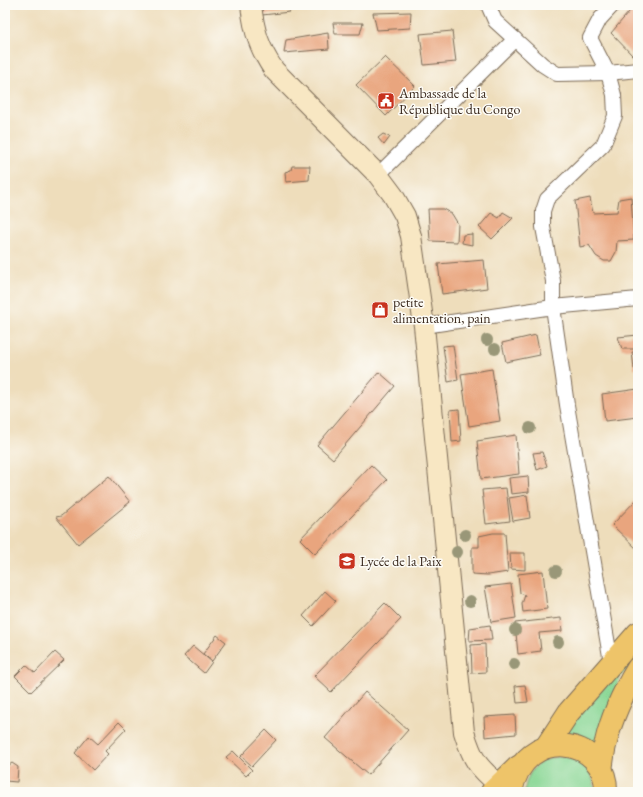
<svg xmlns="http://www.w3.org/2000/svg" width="643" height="797" viewBox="0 0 643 797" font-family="'EB Garamond',serif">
	<rect width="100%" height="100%" fill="#fdfcf7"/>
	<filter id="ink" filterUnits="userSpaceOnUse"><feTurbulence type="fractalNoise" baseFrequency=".025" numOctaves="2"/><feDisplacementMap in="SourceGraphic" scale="8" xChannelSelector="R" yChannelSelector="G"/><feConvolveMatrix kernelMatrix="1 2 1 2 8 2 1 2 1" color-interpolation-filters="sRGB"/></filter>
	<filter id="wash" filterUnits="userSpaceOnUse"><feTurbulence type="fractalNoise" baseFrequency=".012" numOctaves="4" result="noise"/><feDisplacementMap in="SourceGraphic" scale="16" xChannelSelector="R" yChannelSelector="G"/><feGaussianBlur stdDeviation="0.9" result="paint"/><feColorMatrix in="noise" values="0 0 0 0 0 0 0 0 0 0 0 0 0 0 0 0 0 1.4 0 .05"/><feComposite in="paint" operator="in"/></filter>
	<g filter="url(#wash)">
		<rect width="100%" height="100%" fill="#edb"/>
		<g fill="#8ad795" stroke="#62805a">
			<path d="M638 650V657L620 677 597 752 579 737 558 736Z"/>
			<path d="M564 756C586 763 592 770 596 792H524C528 767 540 758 564 756Z"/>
		</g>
		<g id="blocks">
			<g fill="#e9a57e">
				<path d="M261 5H289L290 12 262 15Z"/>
				<path d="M635 5H638V55L633 56 611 33Z"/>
				<path d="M411 12 410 28 377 30 373 13Z"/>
				<path d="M333 23H363L360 34H335Z"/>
				<path d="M452 31 456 62 424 65 420 34Z"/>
				<path d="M328 33 329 49 284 53 286 40Z"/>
				<path d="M385 57 415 86 386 116 356 85Z"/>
				<path d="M383 134 390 137 384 145 378 138Z"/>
				<path d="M292 166H310L309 180 286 182 285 172 291 170Z"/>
				<path d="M631 197 634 240 617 241 616 252 611 261H604L596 256 589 245 580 247 575 201 590 198 593 213 617 212 619 199Z"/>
				<path d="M428 209H443L452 214 458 224 457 242 430 241Z"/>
				<path d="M503 212 513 218 492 239 479 227 491 213 499 218Z"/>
				<path d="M472 234V245L462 243 463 235Z"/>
				<path d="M484 260 487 288 442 294 438 264Z"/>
				<path d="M536 335 540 355 506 362 502 343Z"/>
				<path d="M638 335V349H622L618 337Z"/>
				<path d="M453 345 458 380 448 382 443 346Z"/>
				<path d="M632 352H638V369H634Z"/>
				<path d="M492 369 500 421 469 426 461 374Z"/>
				<path d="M379 372 395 386 333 459 317 445Z"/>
				<path d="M638 389V417L605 421 602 394Z"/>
				<path d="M459 409 461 441 452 442 450 410Z"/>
				<path d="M516 435 519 474 481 479 477 441Z"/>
				<path d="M542 452 547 466 537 470 533 453Z"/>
				<path d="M371 465 387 480 315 554 300 539Z"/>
				<path d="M109 476 130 502 78 544 56 517 61 516Z"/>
				<path d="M528 476 529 492 511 494 509 478Z"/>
				<path d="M506 488 510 521 486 524 482 490Z"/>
				<path d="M527 495 530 518 513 521 509 498Z"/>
				<path d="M638 498V550L612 525Z"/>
				<path d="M493 533H505L508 572 488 575 472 574V547H479V536Z"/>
				<path d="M510 553H525V570L511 569Z"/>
				<path d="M543 571 547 609 523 612 522 604 525 595 520 593 518 574Z"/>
				<path d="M511 584 516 618 491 622 485 587Z"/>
				<path d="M325 591 336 601 313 626 303 616Z"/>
				<path d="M385 603 401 619 331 692 314 676Z"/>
				<path d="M561 618 562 631 539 633 541 651 518 654 515 623Z"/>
				<path d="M490 625 492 640 469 641 470 628Z"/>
				<path d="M217 635 226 642 212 661 203 654Z"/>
				<path d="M485 644 486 672 472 673 471 645Z"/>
				<path d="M193 646 212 662 204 673 184 656Z"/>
				<path d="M55 652 64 660 31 692 15 676 26 665 35 673Z"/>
				<path d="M525 685 528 702 517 703 515 686Z"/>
				<path d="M365 692 408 730 368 775 325 738Z"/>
				<path d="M515 715 516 734 485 737 484 717Z"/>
				<path d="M119 722 126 729 105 751 108 754 93 770 75 753 89 736 98 744Z"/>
				<path d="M266 730 276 740 252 766 241 756Z"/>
				<path d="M233 751 252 770 246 776 226 757Z"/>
				<path d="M12 763 18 767 17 782 5 781 6 767Z"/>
			</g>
		</g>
	</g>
	<g filter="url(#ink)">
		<use href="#blocks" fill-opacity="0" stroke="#7a6955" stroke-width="1"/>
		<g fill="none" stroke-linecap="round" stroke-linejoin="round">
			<defs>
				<g id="street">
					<path d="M488 5 495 21 543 65 557 74 608 73 638 70"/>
					<path d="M378 175 515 39"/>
					<path d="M424 326 553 307 638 299"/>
					<path d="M611 662 567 405 553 307V281L543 227V211L547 199 603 145 615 116 614 95 608 73 590 38 600 19 613 5"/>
				</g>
				<path id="secondary" d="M251 5C254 31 259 48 274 70L378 175 393 195 405 216 411 236 424 326 464 732C473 761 477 766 500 786"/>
				<g id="primary">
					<path d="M546 747 569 712 638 633"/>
					<path d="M601 769C603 760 603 751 606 742 612 715 624 691 638 668"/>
					<path d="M492 792 518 767"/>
					<path d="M511 792C524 723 608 737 606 792"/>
				</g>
			</defs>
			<use href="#street" stroke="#7a6955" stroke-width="16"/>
			<use href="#secondary" stroke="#7a6955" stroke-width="22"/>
			<use href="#primary" stroke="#7a6955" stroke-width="24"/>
			<use href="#street" stroke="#fff" stroke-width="14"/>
			<use href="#secondary" stroke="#f8e7c3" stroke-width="20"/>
			<use href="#primary" stroke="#eec469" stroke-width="22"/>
		</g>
		<g fill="#999778">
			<circle cx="487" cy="340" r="6"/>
			<circle cx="495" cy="349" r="6"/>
			<circle cx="530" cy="428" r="6"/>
			<circle cx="465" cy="535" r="6"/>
			<circle cx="457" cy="552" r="6"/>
			<circle cx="556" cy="571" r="6"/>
			<circle cx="470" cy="601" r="6"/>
			<circle cx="515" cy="630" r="6"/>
			<circle cx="558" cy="642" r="6"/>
			<circle cx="514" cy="664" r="6"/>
		</g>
	</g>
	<defs>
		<symbol id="civic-square" viewBox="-11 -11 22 22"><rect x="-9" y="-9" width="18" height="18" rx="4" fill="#c8321e" stroke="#fdfcf7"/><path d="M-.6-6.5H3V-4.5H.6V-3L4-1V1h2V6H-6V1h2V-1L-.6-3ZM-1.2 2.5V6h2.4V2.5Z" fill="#fff"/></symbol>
		<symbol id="shop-square" viewBox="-11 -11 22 22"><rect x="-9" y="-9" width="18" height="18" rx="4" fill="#c8321e" stroke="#fdfcf7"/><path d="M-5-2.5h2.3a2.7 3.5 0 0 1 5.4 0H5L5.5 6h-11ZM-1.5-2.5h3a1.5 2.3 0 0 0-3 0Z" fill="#fff"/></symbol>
		<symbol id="school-square" viewBox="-11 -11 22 22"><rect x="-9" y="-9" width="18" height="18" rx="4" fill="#c8321e" stroke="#fdfcf7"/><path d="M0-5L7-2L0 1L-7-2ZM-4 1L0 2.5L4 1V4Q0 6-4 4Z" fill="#fff"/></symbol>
	</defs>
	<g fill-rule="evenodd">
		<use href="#civic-square" x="376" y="91" width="20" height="20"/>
		<use href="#shop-square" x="370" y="300" width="20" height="20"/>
		<use href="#school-square" x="337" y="551" width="20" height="20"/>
	</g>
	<g text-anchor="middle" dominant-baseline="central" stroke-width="3" stroke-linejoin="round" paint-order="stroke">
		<g font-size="14" fill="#3b2a1e" stroke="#fdfcf7" text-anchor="start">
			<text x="399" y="93">Ambassade de la<tspan x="399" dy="16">République du Congo</tspan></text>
			<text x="393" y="302">petite<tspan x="393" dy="16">alimentation, pain</tspan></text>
			<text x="360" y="561">Lycée de la Paix</text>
		</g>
	</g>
	<rect width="643" height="797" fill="none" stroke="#fdfcf7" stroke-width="20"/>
</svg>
